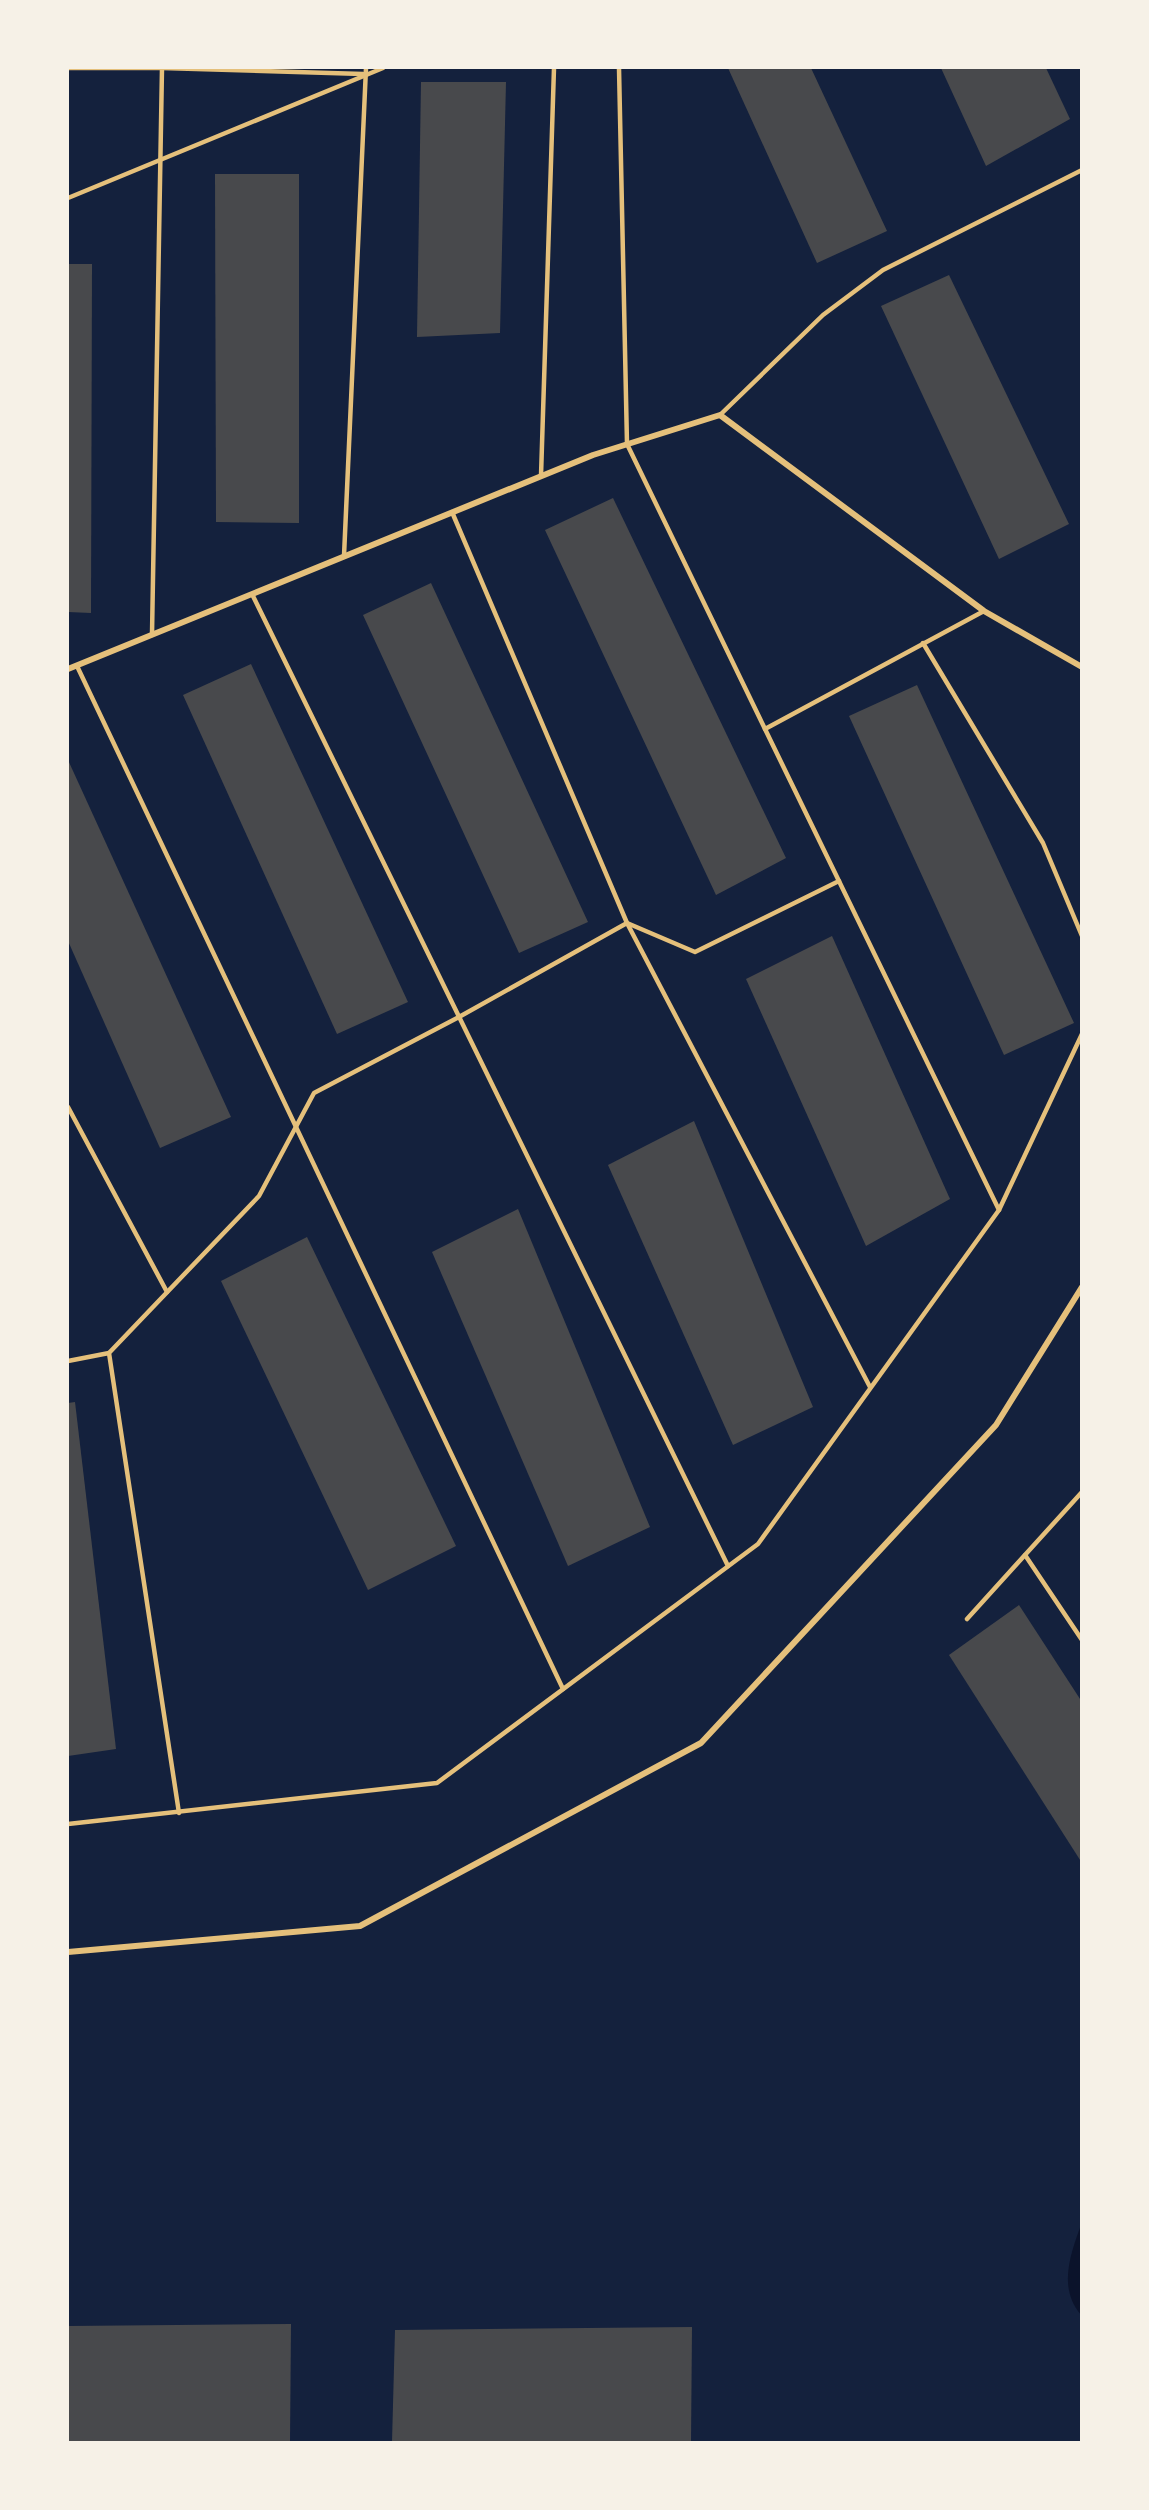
<svg xmlns="http://www.w3.org/2000/svg" width="1149" height="2510" viewBox="0 0 1149 2510" font-family="Quicksand,sans-serif">
	<rect width="100%" height="100%" fill="#14213d"/>
	<path fill="#0b132b" d="M1081 2225V2315C1058 2288 1070 2255 1081 2225Z"/>
	<g fill="#48494c">
		<path d="M728 68H811L887 231 817 263Z"/>
		<path d="M941 68H1046L1070 119 986 166Z"/>
		<path d="M421 82H506L500 333 417 337Z"/>
		<path d="M215 174H299V523L216 522Z"/>
		<path d="M68 264H92L91 613 68 612Z"/>
		<path d="M949 275 1069 524 999 559 881 306Z"/>
		<path d="M613 498 786 858 716 895 545 530Z"/>
		<path d="M431 583 588 922 519 953 363 615Z"/>
		<path d="M251 664 408 1002 337 1034 183 695Z"/>
		<path d="M917 685 1074 1023 1004 1055 849 716Z"/>
		<path d="M68 760 231 1117 160 1148 68 941Z"/>
		<path d="M832 936 950 1199 866 1246 746 979Z"/>
		<path d="M694 1121 813 1407 733 1445 608 1165Z"/>
		<path d="M518 1209 650 1527 568 1566 432 1252Z"/>
		<path d="M307 1237 456 1546 368 1590 221 1281Z"/>
		<path d="M75 1402 116 1749 68 1756V1403Z"/>
		<path d="M1019 1605 1082 1702V1863L949 1655Z"/>
		<path d="M291 2324 290 2442H68V2326Z"/>
		<path d="M692 2327 691 2442H392L395 2330Z"/>
	</g>
	<g fill="none" stroke-linecap="round" stroke-linejoin="round">
		<g stroke="#e5c07b" stroke-width="4.5">
			<path d="M68 68H162L363 74"/>
			<path d="M619 68 627 444 765 729"/>
			<path d="M68 198 383 68"/>
			<path d="M720 415 823 315 883 270 1082 170"/>
			<path d="M541 476 554 68"/>
			<path d="M452 512 627 923 870 1387"/>
			<path d="M344 556 366 68"/>
			<path d="M252 594 728 1566"/>
			<path d="M984 611 765 729 999 1210"/>
			<path d="M152 635 162 68"/>
			<path d="M923 643 1043 843 1082 936"/>
			<path d="M77 666 563 1689"/>
			<path d="M68 1107 167 1292"/>
			<path d="M68 1361 109 1353"/>
			<path d="M1025 1555 1082 1640"/>
			<path d="M967 1619 1082 1492"/>
			<path d="M179 1813 109 1353 259 1196 314 1093 459 1017 627 923 695 952 839 881"/>
			<path d="M68 1824 437 1783 758 1544 999 1210 1082 1034"/>
		</g>
		<g stroke="#e5c07b" stroke-width="6">
			<path d="M68 669 593 455 720 415 984 611 1082 667"/>
			<path d="M68 1952 360 1926 701 1743 996 1425 1082 1287"/>
		</g>
	</g>
	<rect width="1149" height="2510" fill="none" stroke="#f6f1e7" stroke-width="138"/>
</svg>
